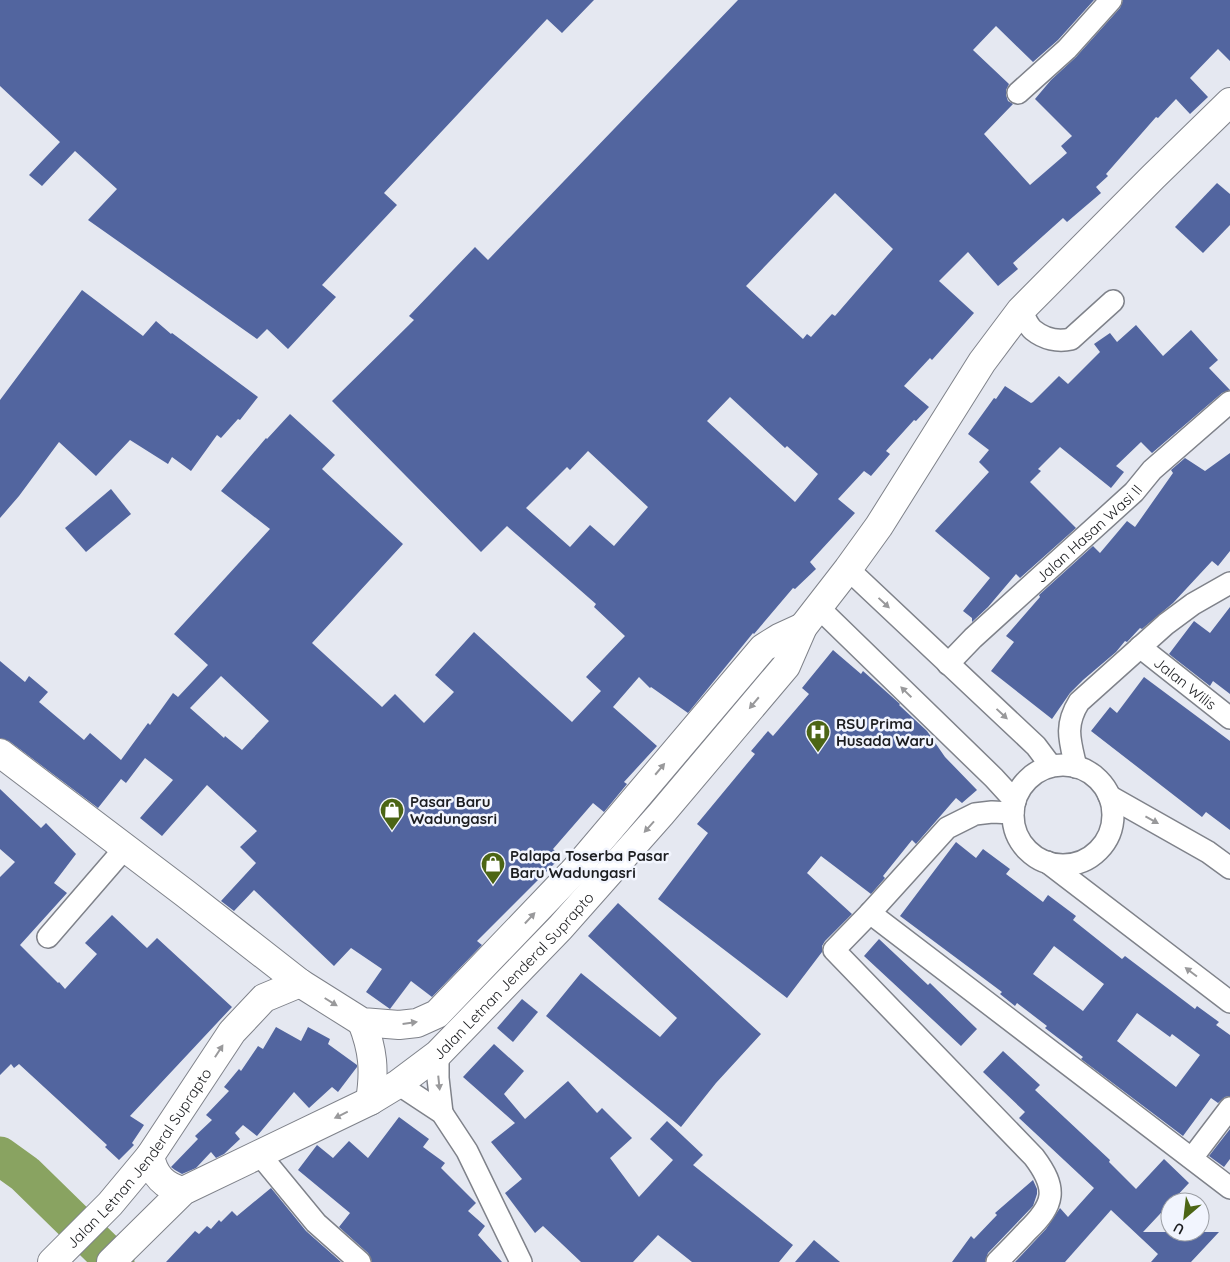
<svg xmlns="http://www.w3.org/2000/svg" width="1230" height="1262" viewBox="0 0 1230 1262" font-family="Quicksand,sans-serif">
	<rect width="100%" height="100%" fill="#e5e8f1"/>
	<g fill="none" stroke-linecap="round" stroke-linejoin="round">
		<path stroke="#89a361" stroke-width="39" d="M0 1156 25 1174 115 1262"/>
	</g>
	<g fill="#52659f" fill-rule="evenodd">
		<path d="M0 0H594L562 33 547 19 384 193 397 205 322 285 336 297 288 349 267 329 257 339 88 220 117 189 75 151 42 186 29 175 60 142 0 86Z"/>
		<path d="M738 0H1094L1058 40 1033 62 996 26 973 50 1009 84 1006 90V95L1008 101 1013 104 984 134 1030 185 1067 153 1061 146 1072 136 1035 99 1051 80 1076 57 1120 8 1123 0H1230V61L1218 49 1190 78 1208 97 1190 114 1176 99 1158 118 1156 117 1106 174 1108 176 1096 187 1101 193 1067 222 1063 218 1013 263 1018 269 998 286 968 252 939 281 974 313 932 360 930 358 904 386 929 407 916 421 914 420 886 451 890 454 871 476 864 471 838 499 855 513 810 562 816 569 795 589 793 588 754 634 753 633 688 713 651 687 650 688 639 677 613 707 657 746 624 782 627 784 604 812 593 803 553 849 561 857 477 941 482 945 432 997 411 981 390 1009 366 992 382 969 351 948 334 966 254 890 234 911 221 901 256 863 240 847 257 831 207 785 162 836 140 818 173 780 145 758 126 783 121 779 98 808 9 741 0 738V661L25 682 29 676 48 692 39 702 84 740 90 733 121 760 148 723 150 725 173 693 178 697 208 665 174 634 270 529 221 491 266 438 267 439 290 414 335 455 322 469 403 544 312 643 382 707 395 694 424 723 454 692 435 675 474 632 572 722 601 691 586 677 625 636 594 607 596 604 507 526 481 552 332 401 414 320 409 316 475 247 488 260ZM835 193 893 249 835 316 832 314 811 337 807 334 803 339 746 286ZM730 397 785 448 787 446 818 474 795 502 707 421ZM588 451 648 507 614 546 590 525 570 547 526 508 567 467 570 470ZM221 676 269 721 242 750 225 736 224 738 190 708Z"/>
		<path d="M1217 183 1230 194V225L1203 253 1175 227Z"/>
		<path d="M82 290 143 336 156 321 171 334 172 333 258 397 240 420 238 419 221 438 217 435 191 471 172 457 168 464 130 440 96 476 59 442 19 496 0 518V400Z"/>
		<path d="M1136 325 1163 356 1191 330 1218 360 1209 368 1230 390 1222 393 1152 453 1141 442 1116 466 1124 472 1111 488 1060 447 1038 469 1041 471 1030 482 1076 528 1020 578 1016 574 988 607 972 622V618L963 611 990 578 935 531 989 472 979 462 989 450 968 434 994 398 996 399 1005 386 1031 403 1033 402 1059 376 1068 384 1100 352 1094 344 1110 333 1117 342Z"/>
		<path d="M1230 453V551L1218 566 1212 561 1173 603 1142 629 1140 628 1127 642 1125 641 1116 652 1083 680 1070 693 1052 719 991 671 1014 642 1006 636 1040 597 1039 595 1093 546 1100 553 1127 521 1135 527 1173 473 1171 470 1185 458 1205 471Z"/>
		<path d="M111 489 131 514 86 552 65 528Z"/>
		<path d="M1230 607V694L1213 681 1210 686 1169 654 1194 621 1210 633Z"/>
		<path d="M833 650 861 674 863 671 900 704 899 705 927 731 945 757 977 790 962 803 956 798 916 844 912 840 883 876 885 878 871 894 821 856 807 873 852 914 825 941 822 946V952L787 998 658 899 708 833 697 824 755 754 751 751 768 731 773 736 809 694 802 688Z"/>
		<path d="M1144 677 1230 741V830L1206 812 1202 817 1091 731 1110 707 1117 713Z"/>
		<path d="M0 789 41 828 46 823 76 854 54 883 67 893 20 945 58 983 59 982 65 989 97 954 85 943 112 915 147 948 157 938 232 1007 130 1116 144 1125 132 1143 134 1145 119 1160 105 1147 107 1145 19 1064 14 1068 11 1064 0 1075V877L15 862 0 849Z"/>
		<path d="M956 842 976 858 983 849 1010 869 1006 874 1043 902 1048 895 1076 916 1073 920 1122 959 1125 956 1195 1009 1197 1006 1219 1022 1216 1025 1230 1035V1096L1225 1097 1218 1103 1211 1098 1183 1136 1081 1059 1083 1057 1045 1028 1047 1026 1017 1003 1015 1006 1000 994 1002 992 900 916ZM1054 946 1104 984 1083 1011 1033 974ZM1137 1013 1170 1037 1172 1034 1200 1055 1176 1087 1117 1041Z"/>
		<path d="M618 903 761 1034 716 1083 681 1127 546 1016 581 973 660 1037 677 1018 588 936Z"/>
		<path d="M879 939 928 985 930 983 977 1029 961 1046 864 956Z"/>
		<path d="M522 999 538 1012 513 1042 497 1028Z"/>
		<path d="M276 1027 301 1041 308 1027 330 1039 328 1044 357 1065V1067L338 1092 332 1087 309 1108 294 1092 257 1136 243 1125 235 1133 240 1139 224 1154 216 1158 211 1152 196 1168 182 1174 175 1170 171 1167 198 1139 195 1136 212 1120 206 1115 229 1091 224 1087 239 1069 241 1071 258 1046 263 1049Z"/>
		<path d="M494 1044 524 1071 504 1094 525 1119 568 1081 597 1113 602 1108 632 1138 610 1158 639 1197 673 1160 650 1139 667 1121 703 1155 693 1165 793 1245 779 1262H692L658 1235 633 1262H581L543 1226 535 1233 505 1193 522 1179 491 1142 515 1123 463 1077Z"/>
		<path d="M1003 1051 1040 1085 1035 1090 1110 1160 1109 1162 1136 1189 1164 1159 1189 1183 1143 1232H1219L1191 1262H1151L1158 1254 1111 1210 1065 1262H1015L1046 1229 1060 1208 1068 1217 1094 1188 1019 1118 1025 1112 983 1072Z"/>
		<path d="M399 1117 429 1139 423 1147 445 1163 441 1168 476 1203 468 1211 485 1226 478 1235 502 1262H372L368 1253 339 1227 350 1213 298 1170 317 1145 333 1158 349 1141 368 1158Z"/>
		<path d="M1230 1129V1159L1224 1167 1209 1156Z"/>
		<path d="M1033 1180 1037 1189V1194L1033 1206 988 1253 985 1262H952L971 1236 974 1239 997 1215 995 1213Z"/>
		<path d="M271 1188 306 1231 341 1262H166L195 1231 199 1234 207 1226 211 1229 219 1220 221 1222 232 1211 237 1216Z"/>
		<path d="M814 1240 840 1262H795Z"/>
	</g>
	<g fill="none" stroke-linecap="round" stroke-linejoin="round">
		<defs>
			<g id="street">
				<path d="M1018 93 1067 49 1111 0"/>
				<path d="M1021 310C1024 316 1028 326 1033 330 1044 339 1058 342 1071 339L1113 301"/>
				<path d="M848 569 1036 746 1051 766"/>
				<path d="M819 608 994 778 1015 801"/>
				<path id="s1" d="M1140 647 1230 718"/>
				<path id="s2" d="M948 664 973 638 1134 492 1152 470 1230 402"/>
				<circle cx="1063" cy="815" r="50"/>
				<path d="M1076 767C1070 741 1064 726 1079 702L1166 624 1193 604 1230 583"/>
				<path d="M1109 796 1208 852 1230 868"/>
				<path d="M1047 862 1230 1002"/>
				<path d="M870 913 1230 1188"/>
				<path d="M48 937 125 848"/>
				<path d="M438 1054V1078L442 1113"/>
				<path d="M398 1084 442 1113 467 1151 521 1262"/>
				<path d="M260 1155 316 1223 360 1262"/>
				<path d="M1192 1158 1230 1108"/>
				<path d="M997 1262C1007 1252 1017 1242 1027 1231 1055 1204 1058 1189 1034 1157L834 950 870 913 947 828 975 814 992 812 1013 813"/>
			</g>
			<g id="secondary">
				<path d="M0 753 186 894 300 983 362 1022 399 1025 417 1023 437 1014 575 870 763 648 779 638 803 627"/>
				<path d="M362 1022C373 1050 375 1070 370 1101"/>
				<path d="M150 1156C154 1176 164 1186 183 1191"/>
				<path id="s3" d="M52 1262 110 1204 150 1156 232 1032 264 998 300 983"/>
				<path id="s4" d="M111 1262 183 1191 370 1101 398 1084 438 1054 560 928 661 814 786 666 803 627 848 569 879 526 982 362 1021 310 1153 177 1230 102"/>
			</g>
		</defs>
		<use href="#street" stroke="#7f828a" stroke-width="24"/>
		<use href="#secondary" stroke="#7f828a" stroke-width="30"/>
		<use href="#street" stroke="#fff" stroke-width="21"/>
		<use href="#secondary" stroke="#fff" stroke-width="28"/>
	</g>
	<defs><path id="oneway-solid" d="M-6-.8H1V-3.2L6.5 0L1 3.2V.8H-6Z" transform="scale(1.25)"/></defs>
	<g fill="#99999b">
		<use href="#oneway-solid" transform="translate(884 603) rotate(43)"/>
		<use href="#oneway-solid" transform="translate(906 692) rotate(-136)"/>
		<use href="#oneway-solid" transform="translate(754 703) rotate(130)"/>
		<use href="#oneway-solid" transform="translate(1002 714) rotate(43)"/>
		<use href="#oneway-solid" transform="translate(660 769) rotate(-50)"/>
		<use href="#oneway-solid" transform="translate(1152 820) rotate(29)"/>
		<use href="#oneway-solid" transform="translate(649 827) rotate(132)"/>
		<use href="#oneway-solid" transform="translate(530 918) rotate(-47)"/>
		<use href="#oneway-solid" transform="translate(1191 972) rotate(-143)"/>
		<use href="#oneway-solid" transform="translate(331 1002) rotate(32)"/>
		<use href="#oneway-solid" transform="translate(410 1023) rotate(-8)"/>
		<use href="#oneway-solid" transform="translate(219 1051) rotate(-57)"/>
		<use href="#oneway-solid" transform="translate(439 1083) rotate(84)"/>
		<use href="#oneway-solid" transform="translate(341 1115) rotate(154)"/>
	</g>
	<defs>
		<symbol id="hospital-pin" viewBox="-11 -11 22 30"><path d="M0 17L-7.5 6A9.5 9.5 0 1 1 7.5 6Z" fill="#4c6515" stroke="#f2f5fe"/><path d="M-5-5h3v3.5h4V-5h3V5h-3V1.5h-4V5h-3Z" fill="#fff"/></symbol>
		<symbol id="shop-pin" viewBox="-11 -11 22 30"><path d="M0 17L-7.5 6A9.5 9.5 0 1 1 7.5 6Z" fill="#4c6515" stroke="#f2f5fe"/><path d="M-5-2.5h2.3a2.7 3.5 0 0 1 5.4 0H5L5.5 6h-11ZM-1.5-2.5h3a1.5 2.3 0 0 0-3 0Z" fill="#fff"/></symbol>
	</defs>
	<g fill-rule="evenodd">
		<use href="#hospital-pin" x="804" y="718" width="28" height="38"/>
		<use href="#shop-pin" x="378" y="796" width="28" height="38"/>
		<use href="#shop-pin" x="479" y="850" width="28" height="38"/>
	</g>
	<g text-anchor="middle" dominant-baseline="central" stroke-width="5" stroke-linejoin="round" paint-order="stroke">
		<g font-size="15" fill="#1c1d20" stroke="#f2f5fe">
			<text stroke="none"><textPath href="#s2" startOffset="192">Jalan Hasan Wasi II</textPath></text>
			<text stroke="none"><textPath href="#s1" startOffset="58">Jalan Wilis</textPath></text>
			<text stroke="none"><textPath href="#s4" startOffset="500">Jalan Letnan Jenderal Suprapto</textPath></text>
			<text stroke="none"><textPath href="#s3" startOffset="136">Jalan Letnan Jenderal Suprapto</textPath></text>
		</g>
		<g font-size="15" font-weight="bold" fill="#1c1d20" stroke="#f2f5fe" text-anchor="start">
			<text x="836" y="723">RSU Prima<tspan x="836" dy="17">Husada Waru</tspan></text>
			<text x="410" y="801">Pasar Baru<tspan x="410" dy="17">Wadungasri</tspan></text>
			<text x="510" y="855">Palapa Toserba Pasar<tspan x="510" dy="17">Baru Wadungasri</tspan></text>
		</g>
	</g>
	<g transform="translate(1185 1217) rotate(208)"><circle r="24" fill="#f2f5fe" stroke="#9c9fa5"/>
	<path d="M0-4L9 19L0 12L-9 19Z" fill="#4c6515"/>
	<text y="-8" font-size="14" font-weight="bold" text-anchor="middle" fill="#1c1d20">U</text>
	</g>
</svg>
